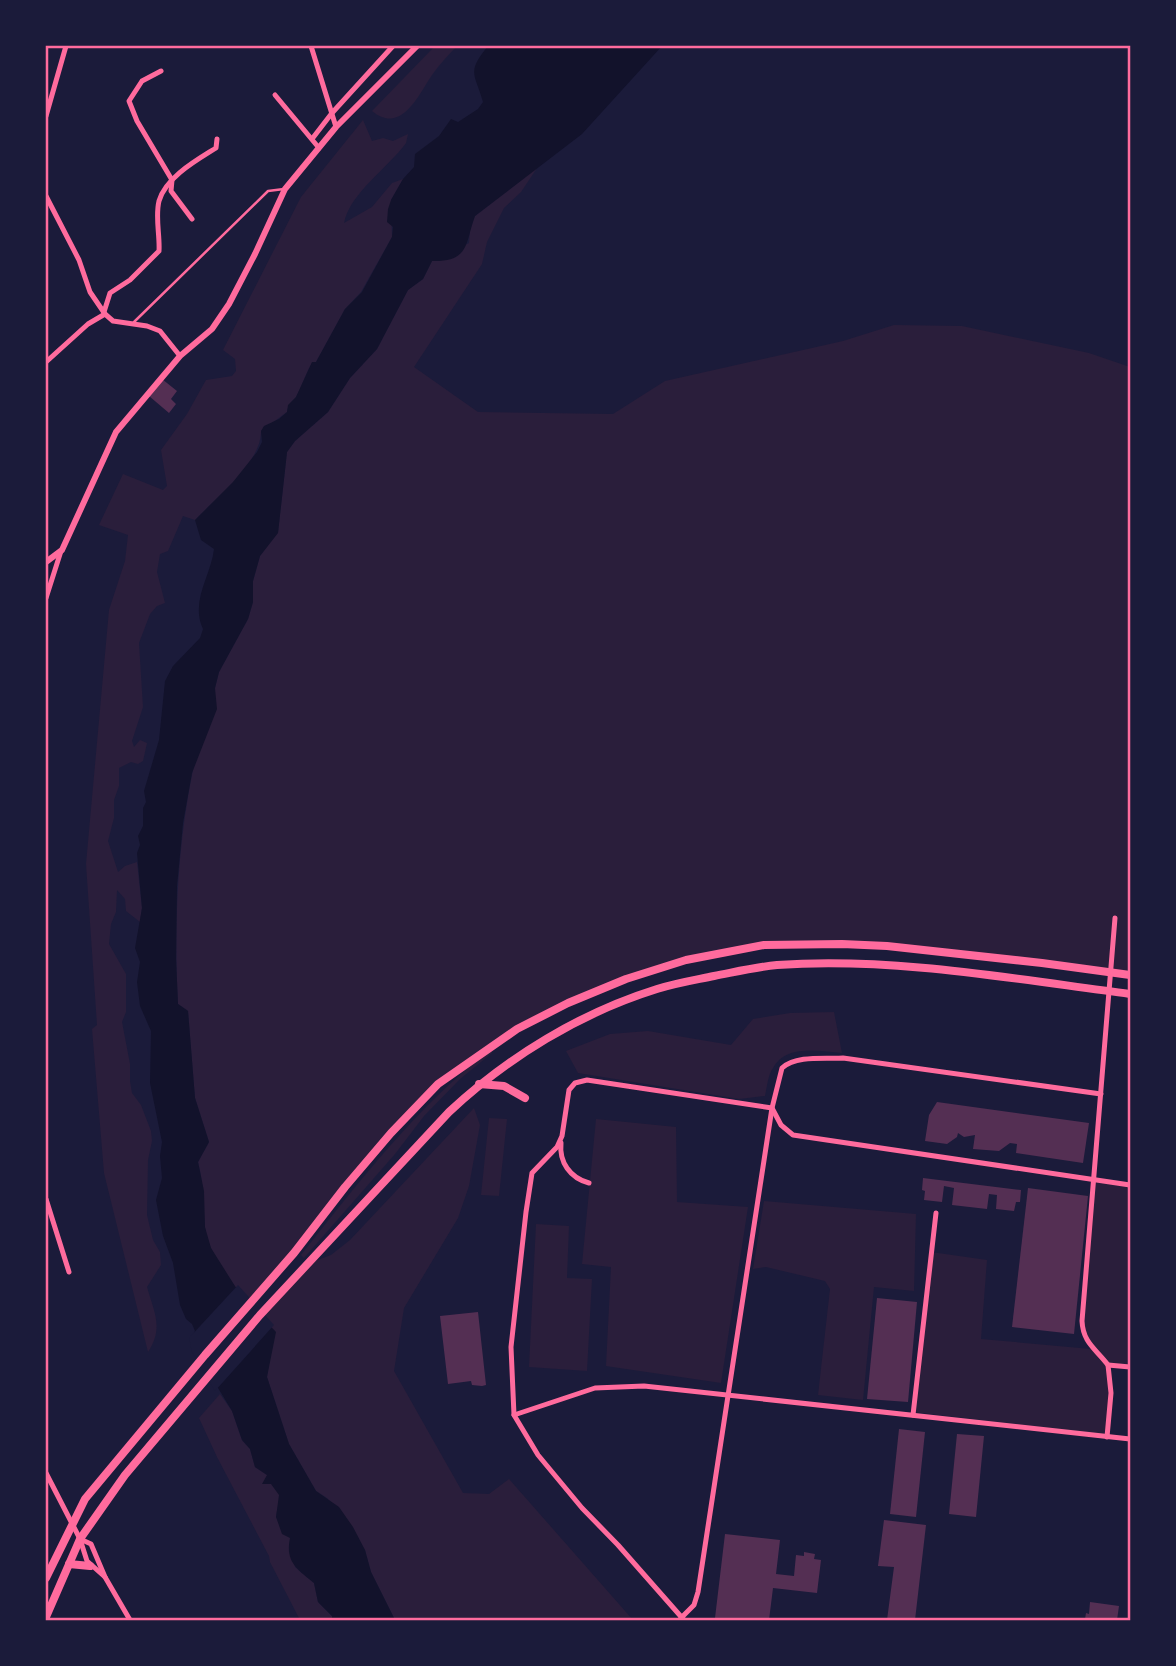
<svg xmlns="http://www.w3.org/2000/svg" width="1176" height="1666" viewBox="0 0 1176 1666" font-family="Lato,sans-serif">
	<rect width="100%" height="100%" fill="#1b1b3a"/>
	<g fill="#2a1e3b">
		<path d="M435 46H457C448 55 439 65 432 75 418 96 401 135 372 111Z"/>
		<path d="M363 120 372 141 383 138 393 141 408 134 406 143C388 168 350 193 344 223L372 207 392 183 403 179 391 200 392 237 361 292 345 309 316 362 312 363C306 373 302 386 296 397 291 403 288 404 287 412L261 431C262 462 215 499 195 520L183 516 168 551 160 554 157 572 165 603 157 606 150 614 139 643 143 707 132 741 134 747 140 740 147 743 143 761 138 764 131 762 119 768V786L114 800V818L108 841 118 872 125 866 137 862 142 908 140 922 126 911 125 899 117 890 116 912 111 924 109 944 126 974V1012L122 1022 130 1064V1081L132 1093 141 1105 151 1131 152 1141 148 1160 147 1215 153 1240 160 1252 161 1265 147 1287C154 1312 164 1328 148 1352L104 1173 92 1029 97 1025 86 864 109 610 125 561 128 535 99 525 123 474 163 490 167 486 161 450 187 414 206 380 232 376 236 371 235 359 223 350 301 197Z"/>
		<path d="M537 168 521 192 504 208 487 242 482 264 414 367 478 412 613 414 665 381 843 341 894 325 962 326 1089 353 1130 367V975L887 946 764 945 653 970 517 1029 438 1084 250 1304C233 1286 208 1253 205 1228 203 1205 204 1184 198 1162L209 1142 195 1098 188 1011 178 1004C174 927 177 850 192 775 196 751 208 722 215 698V688L219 672 248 619 253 602V581L260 556 278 532 287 452 295 441 328 412 350 378 377 349 408 290 423 279 432 261 469 243 470 230 475 216Z"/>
		<path d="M834 1012 842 1053C819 1051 786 1044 773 1068 768 1075 767 1087 765 1096L739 1099 578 1073 566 1051 610 1034 648 1031 731 1045 753 1019 790 1013Z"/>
		<path d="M491 1049 492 1053 460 1079 424 1116 395 1154 304 1258 301 1255C359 1182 417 1106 491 1049Z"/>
		<path d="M474 1108 480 1125 469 1186 458 1218 404 1308 394 1371 463 1493 489 1494 509 1479 633 1620H395L371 1572 365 1550 327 1498 316 1491 289 1444 267 1377 269 1362 260 1315 307 1264 331 1255 350 1240Z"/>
		<path d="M489 1118 507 1119 499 1196 481 1195Z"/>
		<path d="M596 1119 676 1127 677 1202 748 1207 721 1383 606 1366 611 1267 582 1264Z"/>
		<path d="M1094 1179 1130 1185V1367L1109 1365 1107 1435 913 1412 931 1252 987 1260 981 1339 1091 1349 1083 1335Z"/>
		<path d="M764 1201 916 1214 914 1291 874 1287 863 1400 818 1395 830 1289 825 1281 766 1267 753 1269Z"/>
		<path d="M536 1224 569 1226 567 1278 592 1279 587 1371 529 1367Z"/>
		<path d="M220 1394 232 1411 242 1440 250 1449 255 1467 267 1475 280 1495 276 1517 290 1538 295 1567 314 1583 318 1602 332 1616V1620H300L270 1562 269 1556 217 1457 199 1418Z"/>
	</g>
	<path fill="#12122b" d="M488 46H662L582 134 475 216C465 243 470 262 432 261L423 279 408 290 377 349 350 378 328 412 295 441 287 452 278 533 260 556 253 581V602L248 619 219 672 215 688 217 709 192 773 183 823 177 886 176 959 178 1004 188 1011 195 1098 209 1142 198 1162 204 1191 205 1227 211 1248 240 1294 276 1332 267 1377 289 1444 316 1491 339 1507 353 1527 365 1550 371 1572 395 1620H332V1616L318 1602 314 1583C297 1569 285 1562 290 1538L282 1534 276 1517 279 1495 271 1484H262L267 1475 255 1467 250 1449 242 1440 232 1411 195 1350 192 1338 195 1331 192 1324 186 1319 180 1305 173 1263 163 1236 156 1200 162 1178 160 1156 162 1142 150 1083 151 1031 140 1006 137 982 140 962 135 948 142 908 137 853 140 845 138 836 143 826V808L146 802 144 791 159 740 165 681 173 666 200 638 203 629C190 601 211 576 214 549L201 540 195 520 233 482 257 452 262 442 261 431 264 426 279 419 287 412 288 405 296 397 312 362H316L345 309 362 292 392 237 393 227 387 222 388 209 391 200 403 179 414 167 415 154 439 136 451 119 458 122 478 109 483 102C475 73 466 73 488 46Z"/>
	<path fill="#1b1b3a" d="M238 1285 274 1325 215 1391 192 1352 189 1338Z"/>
	<g fill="#542f53">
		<path d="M162 379 177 391 171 399 176 404 169 413 149 396Z"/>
		<path d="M937 1102 1089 1123 1083 1163 1016 1153 1017 1144 1010 1143 999 1151 973 1149 975 1135 964 1137 958 1133 957 1137 947 1144 925 1141 929 1115Z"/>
		<path d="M923 1178 1021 1190 1020 1202H1016L1014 1211 996 1209 997 1195 989 1194 987 1209 952 1205 954 1188 944 1186 942 1202 924 1200 925 1191 922 1190Z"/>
		<path d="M1028 1188 1088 1196 1074 1334 1012 1327Z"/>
		<path d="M877 1298 917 1302 908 1402 867 1399Z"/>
		<path d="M478 1312 486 1385 482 1386 472 1385 471 1381 448 1384 440 1316Z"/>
		<path d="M899 1429 925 1432 916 1517 890 1514Z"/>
		<path d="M957 1434 984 1436 976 1517 949 1514Z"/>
		<path d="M884 1520 926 1525 915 1620H887L894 1567 878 1566Z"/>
		<path d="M725 1534 780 1540 776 1574 794 1576 796 1555 804 1556V1552L815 1554 814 1559 821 1560 817 1593 773 1588 769 1620 715 1618Z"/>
		<path d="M1090 1602 1119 1606 1117 1620 1085 1619 1086 1613 1089 1614Z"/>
	</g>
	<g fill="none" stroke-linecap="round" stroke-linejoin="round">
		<path stroke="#ff6b9d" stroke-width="2.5" d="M134 322 268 191 284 189"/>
		<g stroke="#ff6b9d" stroke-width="5">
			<path d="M311 46 336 127"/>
			<path d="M161 71 142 81 129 101 137 121 172 180 171 191 192 219"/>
			<path d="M275 95 319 148"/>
			<path d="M46 116 66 46"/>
			<path d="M312 139 332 113 393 46"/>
			<path d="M46 196 79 260 90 292 105 314 113 321 147 326 160 331 180 356"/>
			<path d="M104 312 110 293 130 280 159 251C160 235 155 217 159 201 166 177 197 160 216 148L217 139"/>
			<path d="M46 362 88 324 105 314"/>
			<path d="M46 598 61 551"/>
			<path d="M561 1143C559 1162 570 1178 589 1183"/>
			<path d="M46 1199 69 1272"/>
			<path d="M1108 1365 1130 1367"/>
			<path d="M514 1415 595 1388 644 1386 1130 1439"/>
			<path d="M913 1415 936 1213"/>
			<path d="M1107 1437 1111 1393 1108 1365C1096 1349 1083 1343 1082 1321L1115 918"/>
			<path d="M46 1473 80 1539 87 1561 105 1577"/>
			<path d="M80 1539 91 1544 105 1577 130 1620"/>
			<path d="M681 1618 694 1605 698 1592 772 1108 782 1068C796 1055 825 1059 843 1058L1101 1094"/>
			<path d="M684 1620 618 1545 582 1508 538 1455 514 1415 511 1347 526 1212 532 1173 557 1147 562 1136 569 1090 575 1083 587 1080 772 1108 781 1125 793 1135 1130 1185"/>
		</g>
		<path stroke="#ff6b9d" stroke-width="6" d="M46 562 62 550 116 432 180 356 212 329 229 304 255 254 285 189 336 127 417 46"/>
		<g stroke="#ff6b9d" stroke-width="8">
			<path d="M479 1084 504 1086 525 1098"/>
			<path d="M69 1564 90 1566"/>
			<path d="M46 1578 85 1499 205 1355 294 1253 345 1187 391 1133 438 1084 517 1029 568 1003 626 979 686 960 764 945 842 944 887 946 1042 963 1130 975"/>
			<path d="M46 1617 80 1539 125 1475 260 1315 449 1112C508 1057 580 1013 657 989 676 983 695 980 714 976 735 972 756 967 777 965 895 957 1014 979 1130 994"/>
		</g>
	</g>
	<rect width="1176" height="1666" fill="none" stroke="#1b1b3a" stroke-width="94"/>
	<rect x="47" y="47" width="1082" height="1572" fill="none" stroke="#ff6b9d" stroke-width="2.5"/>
</svg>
